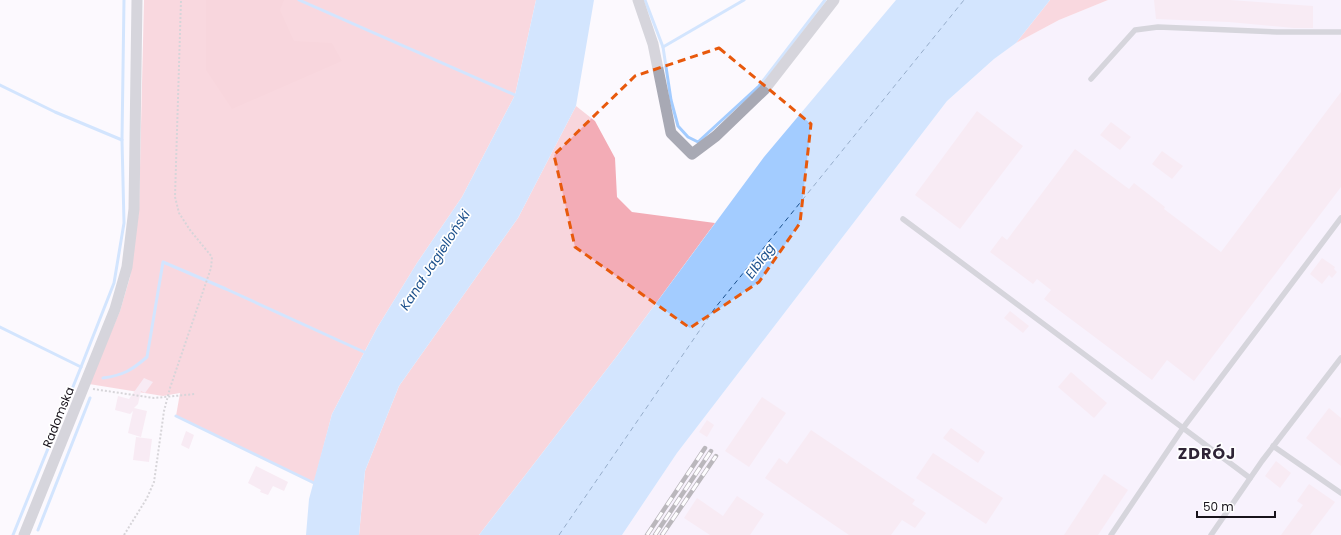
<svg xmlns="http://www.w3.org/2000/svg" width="1341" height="535" viewBox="0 0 1341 535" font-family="Poppins,sans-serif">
	<rect width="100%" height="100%" fill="#fcf9fe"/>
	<path fill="#f4e9fc" d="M1108 0H1341V535H622L677 453 947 101 994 59 1016 43 1059 20Z"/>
	<g fill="#f7b0bb">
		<path d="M144 0H536L515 95 462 197 417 263 377 328 367 347 332 414 314 483 176 416 180 393 163 396 89 384 120 311 130 277 139 210Z"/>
		<path d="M1050 0H1108L1059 20 1016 43Z"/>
	</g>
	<g fill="#f3acb6">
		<path d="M206 0H284L280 10 294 41 332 43 342 61 232 109 206 70Z"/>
		<path d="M576 106 595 121 615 158 617 197 632 212 715 223 617 356 479 535H359L365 471 399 386 518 218Z"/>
	</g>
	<g fill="#a3ccff">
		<path d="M536 0H594L576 106 518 218 399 386 365 471 359 535H306L309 499 332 414 377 328 417 263 462 197 515 95Z"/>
		<path d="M896 0H1050L1016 43 994 59 947 101 677 453 622 535H479L617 356 764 157Z"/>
	</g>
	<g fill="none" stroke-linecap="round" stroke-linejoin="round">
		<g stroke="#a3ccff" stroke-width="3">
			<path d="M299 0 515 95"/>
			<path d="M645 0 663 47 671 100 678 126 688 137 698 142 759 86 825 0"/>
			<path d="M663 47 744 0"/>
			<path d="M0 85 55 112 122 140"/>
			<path d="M0 327 81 367"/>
			<path d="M103 378C124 375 132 370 147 357L163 262 226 289 364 352"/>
			<path d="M176 416 314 483"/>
			<path d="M38 530 90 398"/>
			<path d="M13 535 81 367 114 283 124 223 122 140 124 0"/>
		</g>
		<path stroke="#1b508c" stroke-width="1" stroke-dasharray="5 4" stroke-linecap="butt" d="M559 535 715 308 964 0"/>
	</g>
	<g fill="#f4d9e9">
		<path d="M1154 0H1230L1313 6V28H1294L1229 22 1156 19Z"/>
		<path d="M1341 92V187L1194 381 1167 360 1152 380 1044 299 1051 290 1037 279 1033 284 990 252 1002 236 1007 240 1075 149 1129 189 1134 183 1165 207 1164 209 1221 252Z"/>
		<path d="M977 111 1023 146 960 229 915 195Z"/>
		<path d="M1111 122 1131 137 1120 150 1100 135Z"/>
		<path d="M1162 151 1183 166 1172 179 1152 164Z"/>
		<path d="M1322 258 1335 267 1334 269 1337 272 1332 278 1329 275 1322 284 1310 274Z"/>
		<path d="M1010 311 1029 326 1023 333 1004 318Z"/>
		<path d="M1071 372 1107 403 1094 418 1058 387Z"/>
		<path d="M144 378 153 382 145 393 141 391 138 404 134 408 147 411 141 437 128 433 133 411 130 414 115 410 118 396 129 399Z"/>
		<path d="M762 397 786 413 749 467 725 451Z"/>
		<path d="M1329 408 1341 418V466L1306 438Z"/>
		<path d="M707 420 714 425 707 437 699 432Z"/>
		<path d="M951 428 985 452 978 463 943 438Z"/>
		<path d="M811 430 915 500 912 504 926 513 915 528 902 520 891 535H849L765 478 779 458 787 464Z"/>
		<path d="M186 431 194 435 189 449 181 445Z"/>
		<path d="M136 437 152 439 149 462 133 460Z"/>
		<path d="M933 453 1003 498 986 524 916 478Z"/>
		<path d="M1276 461 1291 473 1280 488 1265 476Z"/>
		<path d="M256 466 288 482 284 491 273 486 268 495 260 492 261 490 248 483Z"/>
		<path d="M1104 474 1128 490 1098 535H1064Z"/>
		<path d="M1309 484 1335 502 1310 535H1281L1303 505 1297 501Z"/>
		<path d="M737 496 764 514 750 535H710L684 518 697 498 723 516Z"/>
	</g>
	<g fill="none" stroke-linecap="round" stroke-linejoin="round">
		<g stroke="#aba8ae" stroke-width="2" stroke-dasharray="2 2" stroke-linecap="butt">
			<path d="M93 389 154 398 195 394"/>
			<path d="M124 535 147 498 154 482 164 411 170 388 211 268 212 257 190 230 179 213 175 197 181 0"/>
		</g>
		<g stroke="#a8a9b4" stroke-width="5.5">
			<path d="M1091 79 1135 30 1158 27 1277 32H1341"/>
			<path d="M903 219 1250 478"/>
			<path d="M1273 446 1341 493"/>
			<path d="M1111 535 1183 428 1341 218"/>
			<path d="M1211 535 1262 461 1341 358"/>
		</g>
		<g stroke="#a8a9b4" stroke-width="11">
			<path d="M638 0 653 44 671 133 692 154 716 136 764 90 834 0"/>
			<path d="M24 535 115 309 127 267 134 209 137 0"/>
		</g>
		<defs>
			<g id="rail">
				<path d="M647 535 705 448"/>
				<path d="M655 535 711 451"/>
				<path d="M662 535 716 456"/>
			</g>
		</defs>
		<use href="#rail" stroke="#6c676e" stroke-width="4.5"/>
		<use href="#rail" stroke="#fff" stroke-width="3" stroke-dasharray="9" stroke-linecap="butt"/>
	</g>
	<path d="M0 0H1341V535H0ZM719 48 811 124 800 223 759 282 690 328 575 247 554 155 635 76Z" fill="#fcf9fe" fill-opacity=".55" fill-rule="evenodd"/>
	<path fill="none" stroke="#e8590c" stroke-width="3" stroke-dasharray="8 5" stroke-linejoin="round" d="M719 48 811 124 800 223 759 282 690 328 575 247 554 155 635 76Z"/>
	<g text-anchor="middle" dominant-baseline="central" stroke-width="3.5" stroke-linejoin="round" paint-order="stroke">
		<g font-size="12" fill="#18131b" stroke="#fff">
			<text transform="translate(58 417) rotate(-68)">Radomska</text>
		</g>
		<g font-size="13" font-style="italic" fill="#1b508c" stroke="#fff">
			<text transform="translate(435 260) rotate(-57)">Kanał Jagielloński</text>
			<text transform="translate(760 261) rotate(-54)">Elbląg</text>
		</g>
		<g font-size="16" font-weight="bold" letter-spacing="1" fill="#2f2436" stroke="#fff">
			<text x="1207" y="453">ZDRÓJ</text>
		</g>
	</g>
	<path d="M1197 511v6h78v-6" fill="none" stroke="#18131b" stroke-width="2"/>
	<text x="1203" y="511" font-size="12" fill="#18131b" stroke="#ffffff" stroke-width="3" paint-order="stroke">50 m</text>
</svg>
